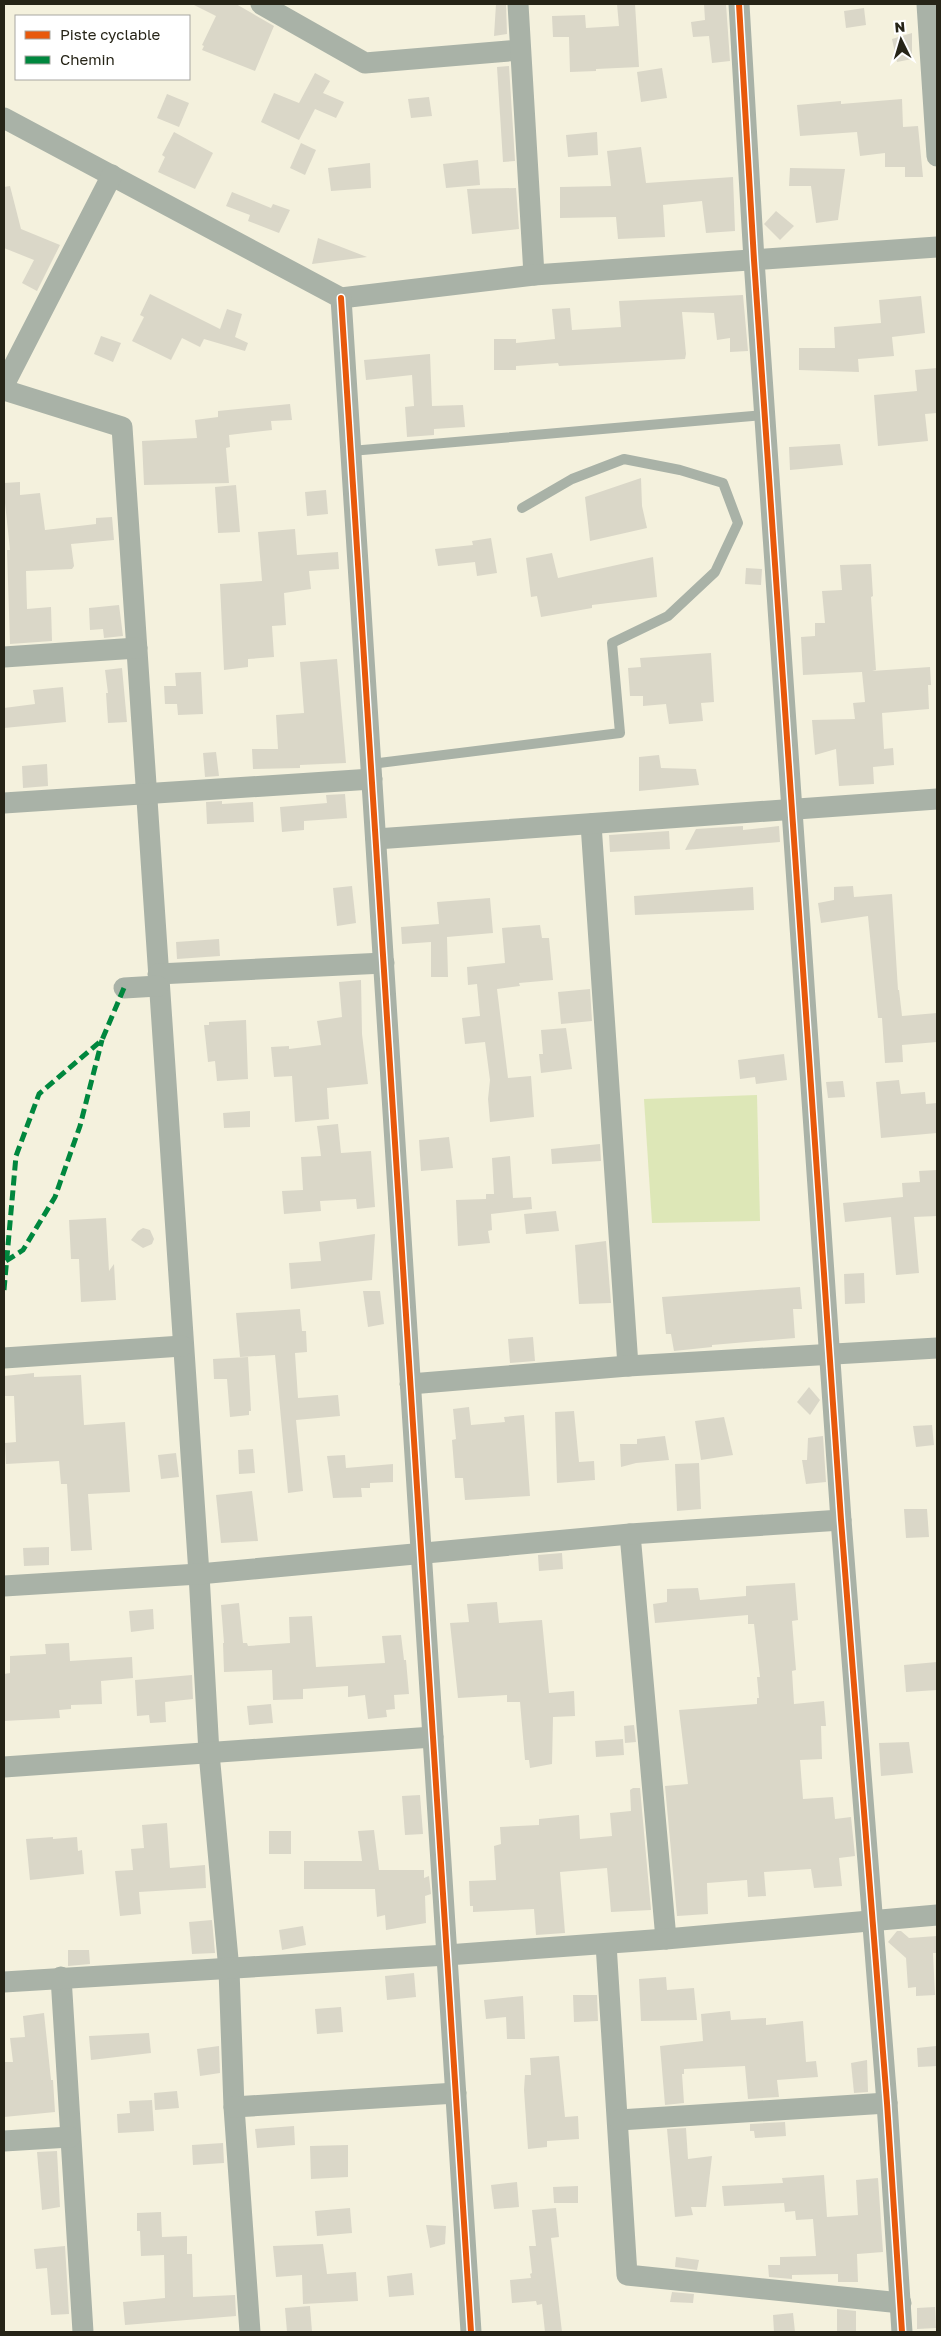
<svg xmlns="http://www.w3.org/2000/svg" width="941" height="2336" viewBox="0 0 941 2336" font-family="'Golos Text',sans-serif">
	<rect width="100%" height="100%" fill="#f4f1dd"/>
	<path fill="#dde7b7" d="M757 1095 760 1221 652 1223 644 1099Z"/>
	<g fill="#dad7c8">
		<path d="M192 4H236L274 26 255 71 202 50 204 46 202 45 216 16Z"/>
		<path d="M496 4H506L507 34 494 36Z"/>
		<path d="M617 4H635L639 67 596 69V71L570 72 569 37H553L552 16 585 15 586 28 619 26Z"/>
		<path d="M704 4H726L730 61 712 63 709 36 693 37 691 22 705 20Z"/>
		<path d="M864 8 866 25 846 28 844 11Z"/>
		<path d="M912 33V59L897 62 892 39Z"/>
		<path d="M509 66 515 161 503 162 497 67Z"/>
		<path d="M662 68 667 98 641 102 637 72Z"/>
		<path d="M315 73 330 81 323 93 344 102 336 118 315 109 299 140 261 122 274 93 299 103Z"/>
		<path d="M167 94 189 103 179 127 157 118Z"/>
		<path d="M429 97 432 116 411 118 408 99Z"/>
		<path d="M902 99 903 127 918 126 923 177H905V167H885V153L860 156 857 132 800 136 797 105 841 101V104Z"/>
		<path d="M174 132 213 153 195 189 158 172 165 157 162 155Z"/>
		<path d="M597 132 598 155 568 157 566 135Z"/>
		<path d="M301 143 316 150 305 175 290 168Z"/>
		<path d="M641 147 646 183 733 177 735 231 706 233 702 201 663 205 665 237 618 239 616 217 560 218V187L611 186 607 151Z"/>
		<path d="M478 160 480 185 446 188 443 164Z"/>
		<path d="M370 163 371 188 331 191 328 168Z"/>
		<path d="M790 168 845 169 838 220 816 223 811 186H789Z"/>
		<path d="M10 186 21 229 60 245 37 291 22 283 34 260 4 248V187Z"/>
		<path d="M516 188 519 229 472 234 467 189Z"/>
		<path d="M232 192 271 208 273 204 290 210 279 233 248 221 250 215 226 206Z"/>
		<path d="M776 211 794 226 780 240 764 224Z"/>
		<path d="M318 238 367 257 312 264Z"/>
		<path d="M150 294 220 329 227 309 242 314 235 337 248 343 245 351 204 339 200 347 182 338 171 360 132 341 144 317 140 315Z"/>
		<path d="M743 295 748 351 730 352V338L717 340 714 313 682 312 686 354 685 359 559 366 558 363 516 366V370H494V339H516V343L555 339 552 309 570 308 572 330 621 327 619 301Z"/>
		<path d="M921 296 925 333 892 337 894 356 858 359 859 372 799 370V348H835L834 327 881 323 879 300Z"/>
		<path d="M101 336 121 343 113 362 94 354Z"/>
		<path d="M430 354 432 406 463 405 465 427 434 429V435L407 437 405 407 414 406 412 375 366 380 364 360Z"/>
		<path d="M937 368V413L925 414 928 441 878 446 874 395 917 391 915 370Z"/>
		<path d="M290 404 292 420 271 421 272 430 229 435 230 447 226 448 229 483 144 485 142 441 197 438 195 420 218 417V411Z"/>
		<path d="M840 444 843 465 790 470 789 447Z"/>
		<path d="M641 478 642 506 647 528 590 541 585 497Z"/>
		<path d="M20 482V495L40 493 45 530 96 524V518L112 517 114 540 71 544 74 566 72 569 26 571 27 609 51 607 52 641 10 644 7 550H10L5 503H4V483Z"/>
		<path d="M236 485 240 532 218 533 215 487Z"/>
		<path d="M326 490 328 514 307 516 305 492Z"/>
		<path d="M295 529 297 555 338 552 339 569 309 571 311 589 284 593 286 625 272 626 274 657 248 659V667L224 670 220 584 262 581 258 532Z"/>
		<path d="M491 538 497 573 477 576 475 562 438 566 435 549 473 545 472 541Z"/>
		<path d="M552 553 558 578 653 557 657 597 592 605V608L541 617 537 596 531 597 526 558Z"/>
		<path d="M871 564 873 596 871 597 876 670 872 671 930 667 931 685H928L929 709 882 713 884 749 893 748 894 765 873 767 874 784 839 786 836 749 815 755 812 720 855 719 853 703 865 702 862 672 803 675 801 637 815 636V623H825L822 591 842 590 840 565Z"/>
		<path d="M746 568 762 569 761 585 745 584Z"/>
		<path d="M119 605 123 636 104 638 103 629 90 630 89 608Z"/>
		<path d="M711 653 714 702 701 703 703 721 669 724 666 704 643 706V696H630L628 668 641 667 640 658Z"/>
		<path d="M337 659 346 763 300 765V768L253 769 252 749H278L276 715 304 713 300 662Z"/>
		<path d="M122 668 127 722 108 723 106 693H108L105 670Z"/>
		<path d="M201 672 203 714 178 715 177 704H165L164 686H176L175 673Z"/>
		<path d="M63 687 66 722 4 728V708L35 704 33 690Z"/>
		<path d="M216 752 219 776 205 777 203 753Z"/>
		<path d="M659 755 661 768 696 769 699 785 639 791V757Z"/>
		<path d="M47 764 48 786 23 788 22 766Z"/>
		<path d="M345 794 347 818 304 821V830L282 832 280 807 327 803 326 795Z"/>
		<path d="M222 801V804L253 802 254 822 207 824 206 802Z"/>
		<path d="M743 826V830L779 826 780 842 685 850 696 829Z"/>
		<path d="M669 831 670 849 610 852 609 835Z"/>
		<path d="M352 886 356 923 337 926 333 888Z"/>
		<path d="M853 886 854 897 892 894 898 990H899L902 1016 937 1013V1042L902 1045 903 1062 885 1063 882 1018H878L868 916 821 923 818 903 834 900V887Z"/>
		<path d="M753 887 754 910 635 915 634 896Z"/>
		<path d="M490 898 493 933 447 937 448 977H431V942L402 944 401 927 439 924 437 902Z"/>
		<path d="M540 925 542 938H549L553 980 519 983 520 986 497 989 508 1078 531 1076 534 1117 490 1122 488 1099 490 1080 485 1042 465 1044 462 1018 480 1016 477 984 468 985 467 967 505 963 502 928Z"/>
		<path d="M219 939 220 956 177 959 176 942Z"/>
		<path d="M361 980 362 1034 368 1084 327 1088 329 1119 295 1122 292 1076 274 1077 271 1047 289 1046V1049L321 1045 317 1021 342 1017 339 982Z"/>
		<path d="M590 989 592 1021 561 1024 558 992Z"/>
		<path d="M246 1020 248 1079 217 1081 215 1061 208 1062 204 1025H209V1022Z"/>
		<path d="M566 1028 572 1069 541 1073 539 1054H543L541 1030Z"/>
		<path d="M784 1054 787 1080 756 1084 755 1077 740 1079 738 1060Z"/>
		<path d="M899 1080 901 1094 925 1092 926 1104 937 1103V1133L881 1138 876 1082Z"/>
		<path d="M843 1081 845 1097 828 1098 826 1082Z"/>
		<path d="M250 1111V1127L224 1128 223 1113Z"/>
		<path d="M338 1124 341 1153 371 1151 375 1207 357 1209 356 1199 320 1201 321 1211 284 1214 282 1191 303 1190 301 1157 321 1156 317 1126Z"/>
		<path d="M449 1137 453 1168 421 1171 419 1140Z"/>
		<path d="M600 1144 601 1161 552 1164 551 1149Z"/>
		<path d="M510 1156 513 1198 531 1197 532 1209 491 1214 492 1230 488 1231 490 1243 458 1246 456 1200 486 1199V1194H494L492 1158Z"/>
		<path d="M937 1170V1216L914 1217 919 1273 896 1275 891 1217 845 1222 843 1203 903 1197 902 1183 920 1182 919 1171Z"/>
		<path d="M556 1211 559 1231 526 1234 524 1214Z"/>
		<path d="M106 1218 109 1271 114 1264 116 1300 81 1302 79 1259H71L69 1220Z"/>
		<path d="M143 1228 150 1230 154 1239 152 1244 143 1248 131 1240 138 1231Z"/>
		<path d="M375 1234 372 1280 291 1289 289 1263 321 1261 319 1242Z"/>
		<path d="M606 1241 611 1303 579 1304 575 1245Z"/>
		<path d="M864 1273 865 1303 845 1304 844 1274Z"/>
		<path d="M800 1287 802 1309H793L795 1338 712 1345V1347L674 1351 671 1334H666L662 1297Z"/>
		<path d="M363 1291H380L384 1324 368 1327Z"/>
		<path d="M300 1309 302 1331H306L307 1352 295 1353 298 1398 338 1395 340 1416 296 1420 303 1491 288 1493 275 1355 240 1357 236 1313Z"/>
		<path d="M533 1337 535 1361 510 1363 508 1339Z"/>
		<path d="M248 1357 251 1411H249V1415L230 1417 227 1379H214L213 1359Z"/>
		<path d="M34 1373V1377L81 1375 84 1425 125 1422 130 1492 88 1494 92 1550 71 1551 67 1484H61L59 1461 6 1464 5 1443 16 1442 14 1396H4V1376Z"/>
		<path d="M809 1387 820 1400 810 1415 797 1402Z"/>
		<path d="M469 1407 471 1425 505 1422 504 1417 524 1415 530 1496 465 1500 463 1478H455L452 1440 456 1439 453 1409Z"/>
		<path d="M574 1411 579 1462 594 1461 595 1480 557 1483 555 1412Z"/>
		<path d="M724 1417 733 1455 701 1460 695 1421Z"/>
		<path d="M932 1425 934 1445 916 1447 913 1426Z"/>
		<path d="M665 1436 669 1460 636 1463 621 1467 620 1444H637V1439Z"/>
		<path d="M823 1436 826 1482 806 1484 802 1460H807L808 1438Z"/>
		<path d="M253 1449 255 1473 239 1474 238 1450Z"/>
		<path d="M176 1453 179 1477 161 1479 158 1455Z"/>
		<path d="M345 1455 346 1468 393 1464V1482L370 1483V1488H361L362 1497 333 1498 327 1456Z"/>
		<path d="M699 1463 701 1509 677 1511 675 1464Z"/>
		<path d="M252 1491 258 1541 221 1543 216 1495Z"/>
		<path d="M904 1509H927L929 1537 906 1538Z"/>
		<path d="M49 1547V1565L24 1566 23 1548Z"/>
		<path d="M562 1553 563 1569 539 1571 538 1555Z"/>
		<path d="M795 1583 798 1620 792 1621 796 1670 792 1671 794 1704 824 1701 826 1726H821L822 1759 800 1760 803 1799 833 1797 835 1819 851 1817 855 1856 839 1858 842 1886 814 1888 811 1869 764 1872 766 1896 748 1897 747 1880 707 1883 708 1914 677 1916 665 1786 688 1784 679 1710 757 1704V1698H759L757 1677H760L754 1624H748V1615L655 1623 653 1604 667 1602V1589L698 1588 700 1600 746 1596V1586Z"/>
		<path d="M497 1602 499 1623 542 1620 549 1693 574 1691 575 1716 553 1717 552 1764 530 1768 529 1760H525L520 1702H507V1695L458 1698 450 1623 469 1622 467 1604Z"/>
		<path d="M239 1603 243 1643H247L248 1646 290 1643 289 1617 312 1616 316 1667 385 1663 382 1636 401 1635 404 1660H406L409 1694 394 1695 395 1709 386 1710 387 1717 368 1719 365 1695 348 1697V1686L303 1689V1699L273 1700 272 1670 224 1672 223 1643H224L221 1605Z"/>
		<path d="M153 1609 154 1629 131 1632 129 1611Z"/>
		<path d="M69 1643 70 1661 132 1657 133 1678 101 1681 102 1704 71 1705V1709L59 1710 60 1718 4 1721V1674L10 1673V1656L46 1654 45 1644Z"/>
		<path d="M937 1662V1690L906 1692 904 1665Z"/>
		<path d="M192 1675 193 1699 165 1702 166 1722 150 1723 149 1715 137 1716 135 1680Z"/>
		<path d="M271 1704 273 1723 249 1725 247 1706Z"/>
		<path d="M634 1725 636 1742 625 1743 624 1726Z"/>
		<path d="M623 1739 624 1755 596 1757 595 1741Z"/>
		<path d="M909 1742 913 1773 881 1776 879 1743Z"/>
		<path d="M633 1788H640L651 1910 611 1912 607 1868 560 1872 565 1933 536 1935 534 1909 473 1912V1906H470L469 1881 496 1880 494 1846 501 1844 500 1827 539 1825V1819L579 1815 580 1839 612 1836 610 1813 631 1811 630 1790Z"/>
		<path d="M420 1795 423 1834 405 1835 402 1796Z"/>
		<path d="M167 1823 170 1868 205 1865 206 1888 139 1892 141 1914 120 1916 115 1871 133 1870 131 1849 144 1848 142 1825Z"/>
		<path d="M374 1830 379 1870H424V1878L429 1876 431 1894 425 1896 426 1923 386 1930 385 1915 377 1917 375 1889H304V1861H362L358 1831Z"/>
		<rect x="269" y="1831" width="22" height="23"/>
		<path d="M53 1837V1839L77 1837 78 1851 82 1850 84 1874 30 1880 26 1839Z"/>
		<path d="M212 1920 215 1953 192 1954 189 1922Z"/>
		<path d="M303 1926 306 1945 282 1950 279 1930Z"/>
		<path d="M897 1931H901L909 1938 937 1936V1953H933L935 1995 916 1996V1987L908 1988 906 1958 888 1942Z"/>
		<path d="M68 1950H89L90 1964 68 1966Z"/>
		<path d="M414 1973 416 1997 387 2000 385 1976Z"/>
		<path d="M666 1977 667 1990 694 1988 697 2020 641 2021 639 1979Z"/>
		<path d="M573 1995H597L598 2021 574 2022Z"/>
		<path d="M523 1996 525 2039H507L506 2017 486 2019 484 2000Z"/>
		<path d="M341 2007 343 2032 317 2034 315 2009Z"/>
		<path d="M730 2011 731 2020 766 2018V2025L803 2021 806 2062 816 2061 818 2077 777 2080 779 2097 748 2099 745 2066 684 2069V2074H682L684 2103 665 2105 660 2046 703 2041 701 2014Z"/>
		<path d="M44 2013 51 2080H53L55 2112 4 2117V2062H13L10 2038 25 2037 23 2016Z"/>
		<path d="M149 2033 151 2053 91 2060 89 2036Z"/>
		<path d="M219 2046 220 2073 200 2076 197 2049Z"/>
		<path d="M936 2046 937 2066 918 2067 917 2048Z"/>
		<path d="M559 2056 565 2117 578 2116 579 2139 547 2141V2147L528 2149 524 2090 525 2075H531L530 2058Z"/>
		<path d="M867 2060 868 2092 854 2093 851 2063Z"/>
		<path d="M177 2091 179 2108 155 2110 154 2093Z"/>
		<path d="M152 2100 154 2131 118 2133 117 2114 130 2113 129 2101Z"/>
		<path d="M785 2122 786 2136 755 2138 754 2131H750V2124Z"/>
		<path d="M294 2126 295 2145 257 2148 255 2129Z"/>
		<path d="M686 2128 688 2159 712 2156 706 2207H691L693 2215 675 2217 667 2129Z"/>
		<path d="M223 2143 224 2163 193 2165 192 2145Z"/>
		<path d="M348 2145V2177L311 2179 310 2146Z"/>
		<path d="M57 2151 60 2207 42 2210 37 2152Z"/>
		<path d="M824 2175 827 2217 858 2215 856 2180 878 2178 883 2252 857 2254 858 2282H838V2274L792 2275V2279L769 2277 768 2265H780V2257L816 2256 813 2219 796 2220 795 2211 785 2212 784 2203 724 2206 722 2186 783 2183 782 2178Z"/>
		<path d="M517 2182 519 2207 494 2209 491 2185Z"/>
		<path d="M578 2186V2203H554L553 2187Z"/>
		<path d="M350 2208 352 2233 317 2236 315 2211Z"/>
		<path d="M556 2208 559 2237 551 2238 562 2332H545L542 2304 537 2305 536 2301 512 2303 510 2280 531 2278 530 2274 532 2273 529 2246H536L532 2210Z"/>
		<path d="M161 2212 162 2237 187 2236V2254H192L193 2297 235 2295 236 2316 125 2325 123 2302 165 2298 164 2255 141 2256 140 2231H137V2213Z"/>
		<path d="M426 2225 446 2226 445 2244 430 2248Z"/>
		<path d="M323 2244 327 2274 356 2272 358 2301 303 2304 302 2275 276 2277 273 2246Z"/>
		<path d="M65 2246 69 2314 51 2315 47 2268 36 2269 34 2249Z"/>
		<path d="M676 2257 699 2260 697 2270 675 2267Z"/>
		<path d="M412 2273 414 2295 389 2297 387 2276Z"/>
		<path d="M672 2292 694 2294 693 2303 670 2302Z"/>
		<path d="M310 2306 312 2332H287L285 2308Z"/>
		<path d="M935 2307 936 2328 917 2329V2308Z"/>
		<path d="M837 2309 856 2311V2332H837Z"/>
		<path d="M793 2313 795 2332H774L773 2315Z"/>
	</g>
	<g fill="none" stroke-linecap="round" stroke-linejoin="round">
		<g stroke="#a9b2a7" stroke-width="10">
			<path d="M351 451 765 415"/>
			<path d="M371 764 620 733 612 643 668 616 715 572 738 523 723 483 680 470 624 459 572 479 522 508"/>
		</g>
		<g stroke="#a9b2a7" stroke-width="21">
			<path d="M261 4 365 63 520 50"/>
			<path d="M518 4 534 275"/>
			<path d="M739 4 754 260 841 1520 887 2103 902 2332"/>
			<path d="M927 4 937 156"/>
			<path d="M4 118 341 298 534 275 937 247"/>
			<path d="M341 298 471 2332"/>
			<path d="M4 385 112 175"/>
			<path d="M4 390 122 427 199 1574 209 1753 229 1970 234 2107 250 2332"/>
			<path d="M4 657 137 648"/>
			<path d="M4 803 372 779"/>
			<path d="M591 824 628 1366"/>
			<path d="M376 839 937 799"/>
			<path d="M158 974 384 963"/>
			<path d="M124 988 158 986"/>
			<path d="M4 1358 182 1346"/>
			<path d="M410 1384 628 1366 937 1348"/>
			<path d="M630 1534 666 1939"/>
			<path d="M4 1586 199 1574 630 1534 841 1520"/>
			<path d="M4 1767 433 1737"/>
			<path d="M606 1944 627 2275 901 2303"/>
			<path d="M61 1977 83 2332"/>
			<path d="M4 1982 447 1955 666 1939 937 1915"/>
			<path d="M234 2107 456 2093"/>
			<path d="M619 2120 887 2103"/>
			<path d="M4 2141 70 2137"/>
		</g>
		<g stroke="#00873e" stroke-width="5" stroke-dasharray="10 5" stroke-linecap="butt">
			<path d="M6 1261 23 1250 55 1197 80 1126 102 1040"/>
			<path d="M4 1290 16 1156 39 1094 102 1040 124 988"/>
		</g>
		<defs>
			<g id="cycleway">
				<path d="M739 4 754 260 841 1520 887 2103 902 2332"/>
				<path d="M341 298 471 2332"/>
			</g>
		</defs>
		<use href="#cycleway" stroke="#fff" stroke-width="9"/>
		<use href="#cycleway" stroke="#e8590c" stroke-width="6"/>
	</g>
	<rect width="941" height="2336" fill="none" stroke="#262417" stroke-width="10"/>
	<rect x="15" y="15" width="175" height="65" fill="#ffffff" stroke="#a8a7a2"/>
	<rect x="25" y="31" width="25" height="8" fill="#e8590c" stroke="#a8a7a2"/>
	<text x="60" y="40" font-size="15" fill="#262417">Piste cyclable</text>
	<rect x="25" y="56" width="25" height="8" fill="#00873e" stroke="#a8a7a2"/>
	<text x="60" y="65" font-size="15" fill="#262417">Chemin</text>
	<g transform="translate(901 40) rotate(355)" stroke="#ffffff" stroke-width="4" paint-order="stroke">
	<path d="M0-4L9 19L0 12L-9 19Z" fill="#262417"/>
	<text y="-8" font-size="14" font-weight="bold" text-anchor="middle" fill="#262417">N</text>
	</g>
</svg>
